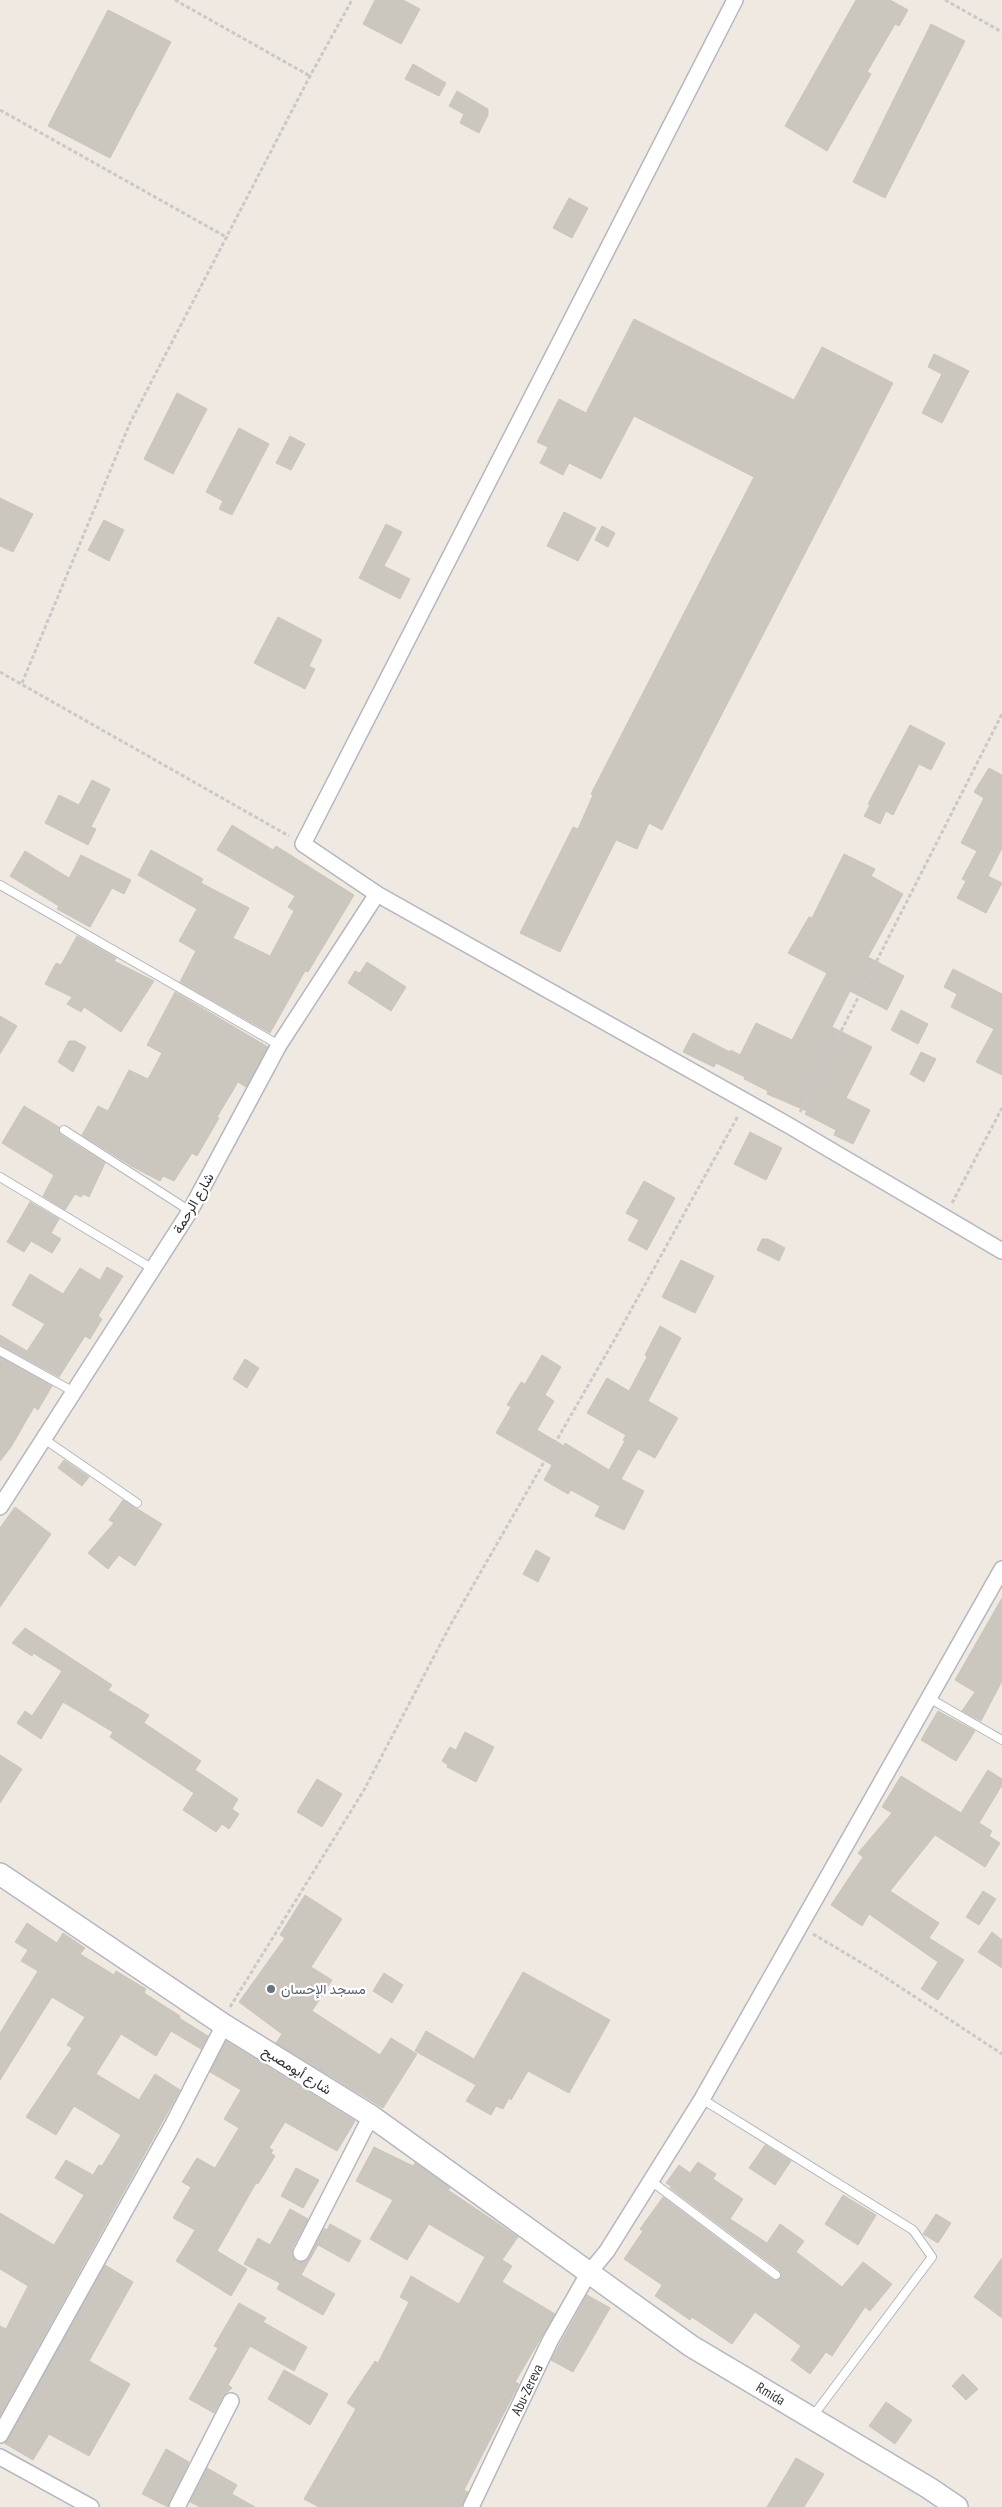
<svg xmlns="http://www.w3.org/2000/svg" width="1002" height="2507" viewBox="0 0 1002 2507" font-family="'PT Sans Narrow',Vazirmatn,sans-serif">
	<rect width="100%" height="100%" fill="#efe9e1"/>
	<g fill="#cbc7bf" stroke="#cbc5ba">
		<path d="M375 0H403L420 9 401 44 363 24Z"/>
		<path d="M856 0H890L908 10 899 26 895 24 867 72 871 74 827 151 785 126Z"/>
		<path d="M108 10 171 42 110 158 48 126Z"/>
		<path d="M931 24 965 41 885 198 853 182Z"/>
		<path d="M413 64 446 83 439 96 405 79Z"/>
		<path d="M457 91 488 109V115L479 133 460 123 464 114 449 106Z"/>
		<path d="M569 198 588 208 572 238 553 228Z"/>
		<path d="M634 319 794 400 822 347 893 383 662 830 649 823 637 849 616 840 560 952 520 933 573 827 578 829 593 795 591 794 754 477 634 416 601 479 569 463 563 475 540 463 548 447 537 442 559 399 586 413Z"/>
		<path d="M934 354 969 371 942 423 922 413 942 374 928 367Z"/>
		<path d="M177 393 207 409 173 474 144 459Z"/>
		<path d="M239 428 269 444 232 515 219 509 223 501 206 492Z"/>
		<path d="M290 436 305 444 291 470 276 463Z"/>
		<path d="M0 498 33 514 13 552 0 546Z"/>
		<path d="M564 512 596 528 578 561 547 546Z"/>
		<path d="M104 520 124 530 109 561 88 550Z"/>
		<path d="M386 524 402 532 384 566 410 579 400 599 359 578Z"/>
		<path d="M602 526 615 533 608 547 595 540Z"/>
		<path d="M278 617 322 640 309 666 315 669 305 689 254 663Z"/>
		<path d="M910 725 945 743 931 770 919 764 893 815 886 811 880 824 864 816 870 805 868 804Z"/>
		<path d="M989 768 1002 775V848L988 876 1002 883 986 913 957 898 966 881 962 879 977 851 961 843 984 798 974 792Z"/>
		<path d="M92 780 110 789 91 827 96 829 88 845 45 823 59 795 79 805Z"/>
		<path d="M232 825 273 850 276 846 354 895 308 972 305 971 270 1033 180 982 196 951 179 941 197 909 138 875 151 850 203 879 201 883 249 908 233 938 270 956 294 911 288 907 295 896 217 850Z"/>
		<path d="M25 851 69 878 81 855 131 880 124 894 112 888 90 927 57 909 59 906 10 876Z"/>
		<path d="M844 854 875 869 871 876 903 894 868 957 904 976 887 1010 850 991 832 1027 872 1047 846 1098 870 1110 853 1144 834 1135 836 1130 805 1114 807 1111 767 1094 768 1091 744 1079 745 1077 716 1063 714 1067 683 1052 693 1033 730 1052 731 1050 740 1055 756 1023 792 1040 827 973 788 953 809 917 812 918Z"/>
		<path d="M77 936 116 958 114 961 154 981 121 1032 84 1007 81 1012 67 1004 72 997 45 984 56 963 61 965Z"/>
		<path d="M367 962 406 987 391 1011 348 983 355 971 360 973Z"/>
		<path d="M953 969 1002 994V1075L976 1062 994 1029 951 1007 957 994 944 987Z"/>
		<path d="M175 992 268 1047 246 1087 238 1082 217 1117 219 1118 197 1156 192 1153 174 1181 163 1176 160 1181 133 1167 82 1135 98 1106 108 1111 129 1070 148 1079 162 1053 147 1045Z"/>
		<path d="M901 1010 928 1024 918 1044 891 1030Z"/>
		<path d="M0 1016 17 1026 0 1054Z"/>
		<path d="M69 1041H75L86 1047 73 1072 58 1062Z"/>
		<path d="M921 1052 936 1059 924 1082 910 1074Z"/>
		<path d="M24 1106 59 1127 61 1135 105 1163 89 1197 83 1194 81 1197 75 1194 65 1210 43 1196 54 1175 2 1143Z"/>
		<path d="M750 1132 782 1148 766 1180 734 1164Z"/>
		<path d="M644 1181 675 1198 647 1250 628 1240 639 1220 626 1213Z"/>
		<path d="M30 1202 59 1219 51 1233 61 1239 52 1253 31 1241 24 1252 7 1242Z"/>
		<path d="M762 1239H768L785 1248 779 1261 757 1250Z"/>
		<path d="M681 1260 714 1276 695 1313 662 1297Z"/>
		<path d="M107 1267 123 1276 98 1316 102 1319 90 1339 85 1336 59 1377 0 1345V1335L27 1351 45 1324 12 1305 30 1274 63 1294 80 1268 100 1280Z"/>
		<path d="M660 1326 681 1338 648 1401 678 1418 655 1458 638 1449 621 1479 644 1491 624 1530 595 1516 600 1506 571 1490 568 1494 544 1480 552 1465 496 1433 511 1407 507 1405 521 1382 525 1384 542 1355 561 1367 545 1395 554 1401 537 1430 564 1446 565 1443 609 1470 625 1441 623 1440 626 1435 587 1413 607 1378 629 1391 647 1357 645 1355Z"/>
		<path d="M0 1357 52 1386 38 1410 34 1407 11 1447 0 1461Z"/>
		<path d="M245 1359 259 1368 247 1388 233 1379Z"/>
		<path d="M64 1460 89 1477 82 1486 58 1468Z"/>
		<path d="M123 1500 162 1524 135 1566 119 1555 108 1569 88 1553 114 1523 109 1520Z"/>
		<path d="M15 1507 51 1534 0 1607V1528Z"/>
		<path d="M536 1550 550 1558 538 1582 523 1574Z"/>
		<path d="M1002 1598V1681L981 1721 962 1711 975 1692 955 1680Z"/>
		<path d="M25 1628 112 1685 108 1690 149 1715 144 1723 201 1761 195 1770 238 1799 232 1809 239 1814 229 1829 222 1824 216 1832 183 1810 194 1793 110 1737 113 1732 63 1702 41 1739 17 1723 25 1711 32 1716 62 1671 33 1653 32 1656 12 1643Z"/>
		<path d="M938 1711 975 1731 956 1761 921 1740Z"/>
		<path d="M465 1732 494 1747 476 1782 447 1767 448 1765 442 1761 450 1747 456 1750Z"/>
		<path d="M0 1755 22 1769 0 1803Z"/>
		<path d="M988 1770 1002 1779V1785L979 1823 992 1831 989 1836 1000 1843 985 1867 935 1835 890 1891 939 1923 929 1938 964 1960 938 2000 921 1989 938 1962 869 1914 862 1926 831 1905 863 1857 858 1853 892 1813 882 1807 901 1776 961 1813Z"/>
		<path d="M317 1779 342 1794 322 1827 297 1812Z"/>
		<path d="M983 1891 996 1899 979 1925 966 1917Z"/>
		<path d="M305 1895 342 1919 311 1967 332 1980 312 2011 380 2055 391 2038 417 2054 383 2108 276 2043 282 2034 239 2002 285 1938 280 1935Z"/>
		<path d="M27 1923 57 1943 63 1933 85 1948 80 1954 114 1975 116 1971 146 1989 144 1993 180 2016 179 2018 208 2036 201 2049 171 2031 156 2056 121 2034 96 2074 139 2100 155 2074 180 2090 0 2416V2326L6 2329 28 2286 0 2269V2213L54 2245 84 2195 55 2178 66 2160 93 2175 99 2165 102 2166 121 2135 74 2106 56 2135 26 2117 72 2048 67 2045 85 2017 52 1997 0 2080V2033L38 1971 21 1961 28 1950 15 1942Z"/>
		<path d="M992 1932 1002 1940V1968L978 1952Z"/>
		<path d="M523 1972 610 2020 569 2093 528 2071 511 2100 509 2098 503 2109 496 2106 491 2115 466 2101 476 2085 415 2051 426 2031 474 2059Z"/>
		<path d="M384 1973 403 1985 392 2003 373 1991Z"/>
		<path d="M226 2041 355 2121 337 2151 285 2122 269 2148 273 2150 271 2153 275 2156 258 2184 256 2183 217 2251 247 2269 231 2296 176 2261 195 2230 173 2218 191 2187 182 2182 197 2158 215 2168 239 2128 224 2119 241 2090 210 2072Z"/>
		<path d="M765 2145 791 2161 775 2185 749 2168Z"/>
		<path d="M374 2147 413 2166 415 2163 450 2188 448 2190 518 2237 502 2260 512 2266 502 2282 555 2314 515 2382 519 2384 464 2490 468 2492 462 2507H319L304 2499 356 2409 347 2403 375 2361 378 2363 409 2302 400 2297 411 2276 459 2304 485 2257 429 2224 407 2260 370 2239 393 2200 356 2181Z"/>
		<path d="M698 2162 716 2174 713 2179 743 2199 730 2219 767 2243 780 2224 804 2241 796 2252 842 2287 863 2262 892 2284 870 2311 865 2307 832 2356 826 2352 810 2374 791 2360 801 2346 755 2312 732 2344 692 2317 690 2320 655 2296 662 2285 624 2259 643 2231 640 2229 663 2197 773 2280 780 2279 779 2270 670 2188 671 2186 666 2183 679 2165 690 2173Z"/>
		<path d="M296 2168 319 2180 303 2208 281 2196Z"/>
		<path d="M843 2195 876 2215 858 2245 825 2224Z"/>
		<path d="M290 2209 308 2219 292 2249 293 2258 297 2262H302L309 2258 324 2228 327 2230 330 2224 361 2241 349 2262 318 2245 301 2275 335 2294 323 2315 277 2289 280 2283 244 2264 258 2238 270 2245Z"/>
		<path d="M936 2214 951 2223 938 2243 923 2234Z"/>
		<path d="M1002 2258V2318L974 2297Z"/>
		<path d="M105 2265 133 2282 89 2361 130 2384 89 2456 49 2434 33 2460 4 2443Z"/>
		<path d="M587 2295 610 2308 573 2372 551 2360Z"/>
		<path d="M239 2303 266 2318 263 2322 307 2347 294 2371 250 2346 228 2385 232 2388 223 2396 214 2413 189 2399 218 2348 214 2346Z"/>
		<path d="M284 2370 328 2394 310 2425 268 2399Z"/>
		<path d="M963 2374 978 2389 966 2400 952 2386Z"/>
		<path d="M886 2402 912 2420 895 2444 869 2426Z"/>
		<path d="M166 2449 189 2462 168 2507 142 2494Z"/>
		<path d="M796 2458 824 2474 804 2507H767Z"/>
		<path d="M207 2468 237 2485 232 2494 255 2507H200L190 2502Z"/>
	</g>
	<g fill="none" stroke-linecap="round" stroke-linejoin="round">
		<defs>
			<g id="lane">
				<path d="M0 885 279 1045"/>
				<path d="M64 1130 190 1211"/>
				<path d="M0 1177 153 1269"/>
				<path d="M0 1351 74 1392"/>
				<path d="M44 1439 137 1503"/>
				<path d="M929 1698 1002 1740"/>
				<path d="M702 2099 913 2230 932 2257 813 2416"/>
				<path d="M651 2181 776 2275"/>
			</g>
			<g id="street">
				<path d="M735 0 303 844 377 894 788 1125 1002 1251"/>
				<path d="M0 1507 190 1211 279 1045 377 894"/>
				<path d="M301 2253 371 2116"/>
				<path d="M0 2435 172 2126 224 2025"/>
				<path d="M0 2457 91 2507"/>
				<path d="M177 2507 231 2401"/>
				<path id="s1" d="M471 2507 550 2341 588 2274 607 2251 702 2099 1002 1569"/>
			</g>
			<g id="secondary">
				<path id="s2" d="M0 1874 224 2025 371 2116 691 2346 929 2488 957 2507"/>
			</g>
		</defs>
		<use href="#lane" stroke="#b4b7c1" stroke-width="10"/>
		<use href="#street" stroke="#b4b7c1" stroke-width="18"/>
		<use href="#secondary" stroke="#b4b7c1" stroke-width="24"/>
		<g stroke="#c9c9c9" stroke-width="3" stroke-dasharray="4 2.5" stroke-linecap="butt">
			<path d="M175 0 310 76"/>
			<path d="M945 0 1002 32"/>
			<path d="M0 110 228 238"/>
			<path d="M0 672 289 836"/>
			<path d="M22 683 130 423 310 76 352 0"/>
			<path d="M800 1112 1002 714"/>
			<path d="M952 1203 1002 1108"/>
			<path d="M813 1934 877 1972 1002 2054"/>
			<path d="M230 2007 364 1790 452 1622 620 1330 738 1116"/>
		</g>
		<use href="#lane" stroke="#fff" stroke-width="8"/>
		<use href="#street" stroke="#fff" stroke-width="15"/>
		<use href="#secondary" stroke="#fff" stroke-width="21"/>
	</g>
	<circle fill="#6b7280" stroke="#fff" stroke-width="2" cx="271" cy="1989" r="5"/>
	<g text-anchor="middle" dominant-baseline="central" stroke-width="4.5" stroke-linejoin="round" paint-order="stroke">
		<g font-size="14" fill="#2e2e2e" stroke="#fff">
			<text transform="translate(193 1203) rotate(-60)">شارع الرحمة</text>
			<text transform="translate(297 2070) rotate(32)">شارع أبومصبح</text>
			<text stroke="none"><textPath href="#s1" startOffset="130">Abu-Zereva</textPath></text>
			<text stroke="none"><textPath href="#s2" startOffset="930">Rmida</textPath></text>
		</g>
		<g font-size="14" fill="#5b616d" stroke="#fff" text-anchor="start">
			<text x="281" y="1989">مسجد الإحسان</text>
		</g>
	</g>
</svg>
